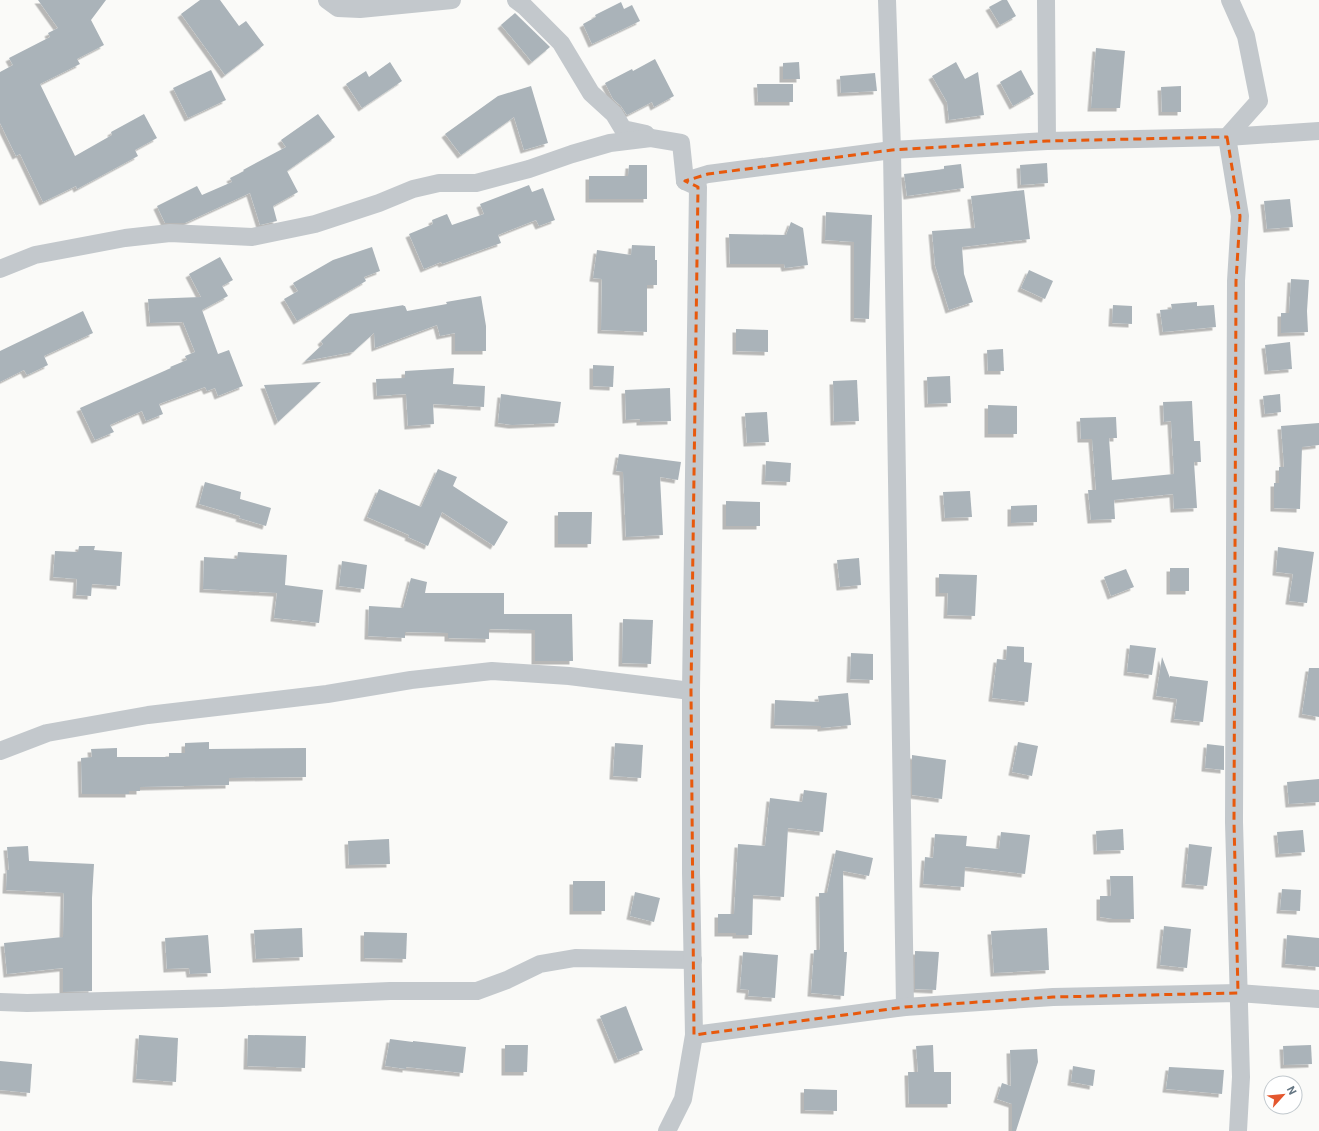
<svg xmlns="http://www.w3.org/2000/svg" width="1319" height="1131" viewBox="0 0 1319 1131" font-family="Roboto,sans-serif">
	<defs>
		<filter id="shadow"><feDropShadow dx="-3.5" dy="3.5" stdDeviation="0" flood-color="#0004"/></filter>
	</defs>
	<rect width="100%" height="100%" fill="#fafaf8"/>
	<g fill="#aab3b9" filter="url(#shadow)">
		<path d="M38 0H106L91 20 104 45 77 59 80 64 40 84 75 156 112 135 111 132 144 114 157 138 135 150 138 156 77 189 76 186 43 202 20 154 16 156 0 123V72L13 65 9 58 50 37 48 33 58 28Z"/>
		<path d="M200 0H220L239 26 246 21 264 45 225 75 181 14Z"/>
		<path d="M1002 0H1007L1016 16 1000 25 989 7Z"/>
		<path d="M621 2 624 9 632 5 640 21 592 44 583 24 596 17 595 15Z"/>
		<path d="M515 13 550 47 532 62 501 25Z"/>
		<path d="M1096 48 1125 51 1120 108H1091Z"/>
		<path d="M655 59 674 96 654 107 652 102 627 115 621 106 613 99 605 83 632 69 633 71Z"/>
		<path d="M390 62 402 81 362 108 346 84 366 71 369 77Z"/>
		<path d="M799 62 800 79H783V63Z"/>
		<path d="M956 62 965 79 978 72 984 115 949 120 947 102 932 76Z"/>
		<path d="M211 70 226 100 188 118 173 88Z"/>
		<path d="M1021 70 1034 94 1013 106 1000 82Z"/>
		<path d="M875 73 877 91 841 93 840 76Z"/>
		<path d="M757 84H793V102H758Z"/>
		<path d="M531 86 548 143 524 150 514 117 461 155 445 134 498 96Z"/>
		<path d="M1181 86V112H1162L1161 87Z"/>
		<path d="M318 114 335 137 287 171 298 192 273 206 277 221 260 225 250 193 185 223H165L157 206 197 186 202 195 232 182 230 178 244 171 243 170 286 147 281 140Z"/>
		<path d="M1047 163 1048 183 1021 185 1020 165Z"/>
		<path d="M961 164 964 188 907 196 904 174 944 169V166Z"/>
		<path d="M629 165H647V199H589V176H628Z"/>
		<path d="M529 185 532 192 543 188 555 220 539 226 536 220 498 235 501 243 442 264 441 262 424 269 409 234 433 224 432 220 447 214 452 225 484 214 480 204Z"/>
		<path d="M1024 190 1030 239 962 247 964 274 973 302 949 310 935 265 932 231 975 228 971 196Z"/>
		<path d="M1290 199 1293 227 1267 229 1264 201Z"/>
		<path d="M826 212 872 215 869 319 854 318V242L825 240Z"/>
		<path d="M791 222 803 228 808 265 785 268 784 264H730L729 234 786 235Z"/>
		<path d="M632 245 655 246V260H657V285H647V332L601 330 602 279 593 278 597 250 631 255Z"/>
		<path d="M372 247 380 271 364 277 366 281 297 321 284 299 298 291 293 283 333 260Z"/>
		<path d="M220 257 233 280 222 286 228 296 202 310 218 354 229 350 243 386 218 396 215 388 207 391 205 387 159 404 163 414 146 421 142 411 110 425 114 432 95 440 80 408 171 368 170 367 187 360 185 356 195 352 183 322 150 323 148 299 201 297 189 274Z"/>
		<path d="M1029 270 1053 281 1045 299 1021 288Z"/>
		<path d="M1291 279 1309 280 1307 311 1308 332 1281 333V313H1289Z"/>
		<path d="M481 296 486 326V351H455V333L440 336 437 325 375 348 374 333 353 352 305 361 323 344 321 341 350 314 404 305 403 306H405L407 311 447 304 446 302Z"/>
		<path d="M1197 302V306L1214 305 1216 327 1163 332 1160 310 1172 309 1171 304Z"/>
		<path d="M1113 305 1132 306V324L1112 323Z"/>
		<path d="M83 311 93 333 44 356 48 365 27 375 24 370 0 382V351Z"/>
		<path d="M736 329 768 330V352L736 351Z"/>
		<path d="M1290 342 1292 369 1268 371 1265 345Z"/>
		<path d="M1003 349 1004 371H988L987 350Z"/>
		<path d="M593 365 614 366 613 387 593 386Z"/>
		<path d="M454 368 453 384 485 386 484 407 433 404 434 424 408 426 406 394 377 396 376 379 405 378V371Z"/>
		<path d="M950 376 951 403 928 404 927 377Z"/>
		<path d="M857 380 859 421 834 422 833 381Z"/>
		<path d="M321 382 278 422 264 385Z"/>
		<path d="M670 388 671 421 640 422V419L626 420 625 390Z"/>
		<path d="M501 394 561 402 558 423 512 425 498 423Z"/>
		<path d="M1280 394 1281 412 1265 414 1263 396Z"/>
		<path d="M1192 401 1194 441H1200L1201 462H1194L1197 508 1174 509 1173 494 1114 500 1115 519 1091 520 1088 490H1096L1092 439H1081L1080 418 1116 417 1117 438H1109L1112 480 1174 474 1171 421 1164 422 1163 402Z"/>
		<path d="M988 405 1017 406V434H988Z"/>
		<path d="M767 412 769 442 747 443 745 413Z"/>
		<path d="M1319 423V445L1302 447 1300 509 1274 508V483H1279V467H1284L1281 426Z"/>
		<path d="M619 454 681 462 678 480 660 477 663 535 626 537 623 472 616 471Z"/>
		<path d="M766 461 791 463 790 482 765 481Z"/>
		<path d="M438 469 457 477 453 486 508 522 494 546 442 512 428 546 408 537 409 535 367 517 379 489 421 507Z"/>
		<path d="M205 482 241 492 240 499 271 508 266 526 239 518 240 516 199 504Z"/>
		<path d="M970 491 972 517 945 518 943 492Z"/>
		<path d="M726 501 760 502V526H726Z"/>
		<path d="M1037 505V522L1011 523V506Z"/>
		<path d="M558 512H592L591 544H558Z"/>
		<path d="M79 546H95L94 550 122 552 120 586 92 584 91 596 76 595 77 579 53 577 55 551 78 552Z"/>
		<path d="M1278 547 1314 552 1307 603 1289 601 1293 574 1276 572Z"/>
		<path d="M238 552 287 555 285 585 323 590 319 623 274 618 277 593 203 589 204 557 237 559Z"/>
		<path d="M859 558 861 585 840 587 837 560Z"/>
		<path d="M342 561 367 565 364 589 339 586Z"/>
		<rect x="1170" y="568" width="19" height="23"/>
		<path d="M1126 569 1134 587 1111 596 1104 577Z"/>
		<path d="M939 574 977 575 975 616 947 615 948 593H939Z"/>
		<path d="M411 578 427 582 425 593H504V614H572L573 661H535V630L489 629V639L448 638V633L405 632V638L368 636 369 606 403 608Z"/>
		<path d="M623 619 653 620 651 664 622 663Z"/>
		<path d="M1130 645 1156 648 1152 675 1127 672Z"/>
		<path d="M1007 646 1024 647V662L1032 663 1028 702 992 698 997 659 1006 660Z"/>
		<path d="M851 653 873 654V680L850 679Z"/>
		<path d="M1162 657 1170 678V676L1208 681 1203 722 1174 719 1177 699 1156 696Z"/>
		<path d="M1309 668H1319V717L1302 714Z"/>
		<path d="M848 693 851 725 821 728V726L774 725 775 700 819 702 818 696Z"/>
		<path d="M209 742V749L306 748V777L229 778V785L140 787V791H129V794H82L81 758 92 757 91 749 117 748V757H169V753H185V743Z"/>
		<path d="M1018 742 1038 746 1032 776 1012 772Z"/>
		<path d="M615 743 643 745 641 778 613 776Z"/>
		<path d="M1207 744 1224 746V770L1205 768Z"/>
		<path d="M912 755 946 760 942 799 912 795Z"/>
		<path d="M1319 779V802L1289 804 1287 782Z"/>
		<path d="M804 790 827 793 823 832 788 828 784 897 753 895 752 935H736V933H718V914H734L738 844 765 846 770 798 802 802Z"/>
		<path d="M1123 829 1124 850 1097 851 1096 831Z"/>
		<path d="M1303 830 1305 852 1279 854 1277 832Z"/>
		<path d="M1001 832 1030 835 1025 874 965 867 964 887 923 884 925 857 933 858 935 834 967 836 966 846 999 849Z"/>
		<path d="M389 839 390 864 349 865 348 841Z"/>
		<path d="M1189 844 1212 847 1207 886 1185 884Z"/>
		<path d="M28 846 29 861 94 864 92 898V991L63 992V968L7 974 4 943 63 937 64 893 6 890 7 870H9L7 847Z"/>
		<path d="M836 850 873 858 869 876 843 871 844 952H847L844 996 811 993 814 950H820L819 893H827Z"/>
		<path d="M1110 876H1133L1134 919H1113L1100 917V896H1111Z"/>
		<rect x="573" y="881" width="32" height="30"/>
		<path d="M1282 889 1301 890 1300 911 1280 910Z"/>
		<path d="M635 892 660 898 654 922 630 916Z"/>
		<path d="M1164 926 1191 929 1187 968 1160 965Z"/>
		<path d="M302 928 303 957 256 959 254 930Z"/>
		<path d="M1047 928 1049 970 994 973 991 931Z"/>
		<path d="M364 932 407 933 406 959 364 958Z"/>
		<path d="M208 935 211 973 190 974 189 968 167 969 165 938Z"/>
		<path d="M1287 935 1319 938V967L1285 964Z"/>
		<path d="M915 951 939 952 936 990 915 989Z"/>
		<path d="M743 952 778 955 775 998 748 996 749 990 740 989Z"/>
		<path d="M626 1006 643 1050 618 1060 600 1016Z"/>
		<path d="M139 1035 178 1038 176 1082 136 1079Z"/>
		<path d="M248 1035 306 1036 305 1068 247 1066Z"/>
		<path d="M390 1039 413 1042V1041L466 1047 463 1073 406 1067V1069L385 1066Z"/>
		<path d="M505 1045H528L527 1072H505Z"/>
		<path d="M933 1045 934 1072H951V1104H909L908 1072H918L916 1046Z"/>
		<path d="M1311 1045 1312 1064 1284 1065 1283 1046Z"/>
		<path d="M1037 1049 1038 1062 1016 1131H1012V1104L997 1099 1002 1083 1011 1086 1010 1050Z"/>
		<path d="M0 1061 32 1064 30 1093 0 1090Z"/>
		<path d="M1073 1066 1095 1070 1093 1086 1071 1082Z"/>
		<path d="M1169 1067 1224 1070 1222 1094 1166 1089Z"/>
		<path d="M804 1089 837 1090V1111L804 1110Z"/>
	</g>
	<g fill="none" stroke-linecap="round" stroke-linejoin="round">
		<g stroke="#c3c8cc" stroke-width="18">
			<path d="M327 0 338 8 360 9 452 0"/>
			<path d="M516 0 524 6 561 43 591 93 614 114 623 129 646 134"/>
			<path d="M887 0 892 150 905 1007"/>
			<path d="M1046 0 1047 141"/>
			<path d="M1230 0 1246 36 1259 101 1227 137 1240 216 1236 281 1234 822 1241 1077 1238 1131"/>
			<path d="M685 181 708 174 892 150 1047 141 1227 137 1319 131"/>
			<path d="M0 269 35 255 125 238 170 233 252 237 315 224 379 203 413 189 439 183H476L529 169 572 154 610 143 651 138 681 143 685 181"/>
			<path d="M0 751 47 733 148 715 327 694 411 680 492 671 569 676 691 691"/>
			<path d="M0 1002 27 1003 222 998 390 991H477L507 980 540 964 575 958 693 960"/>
			<path d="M694 1035 905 1007 1053 997 1238 993 1319 999"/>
			<path d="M667 1131 683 1099 694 1035 691 873V691L698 187 685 181"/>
		</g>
	</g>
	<path fill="none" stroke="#e8590c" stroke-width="3" stroke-dasharray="8 5" stroke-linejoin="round" d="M1227 137 1240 216 1236 281 1234 822 1238 993 1053 997 905 1007 694 1035 691 691 698 187 685 181 708 174 892 150 1047 141Z"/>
	<g transform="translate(1283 1095) rotate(63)"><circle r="19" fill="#ffffff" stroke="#c1c8cd"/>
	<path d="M0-3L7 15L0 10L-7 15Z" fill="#e4572e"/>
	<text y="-6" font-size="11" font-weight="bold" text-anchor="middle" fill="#657683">N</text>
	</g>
</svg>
